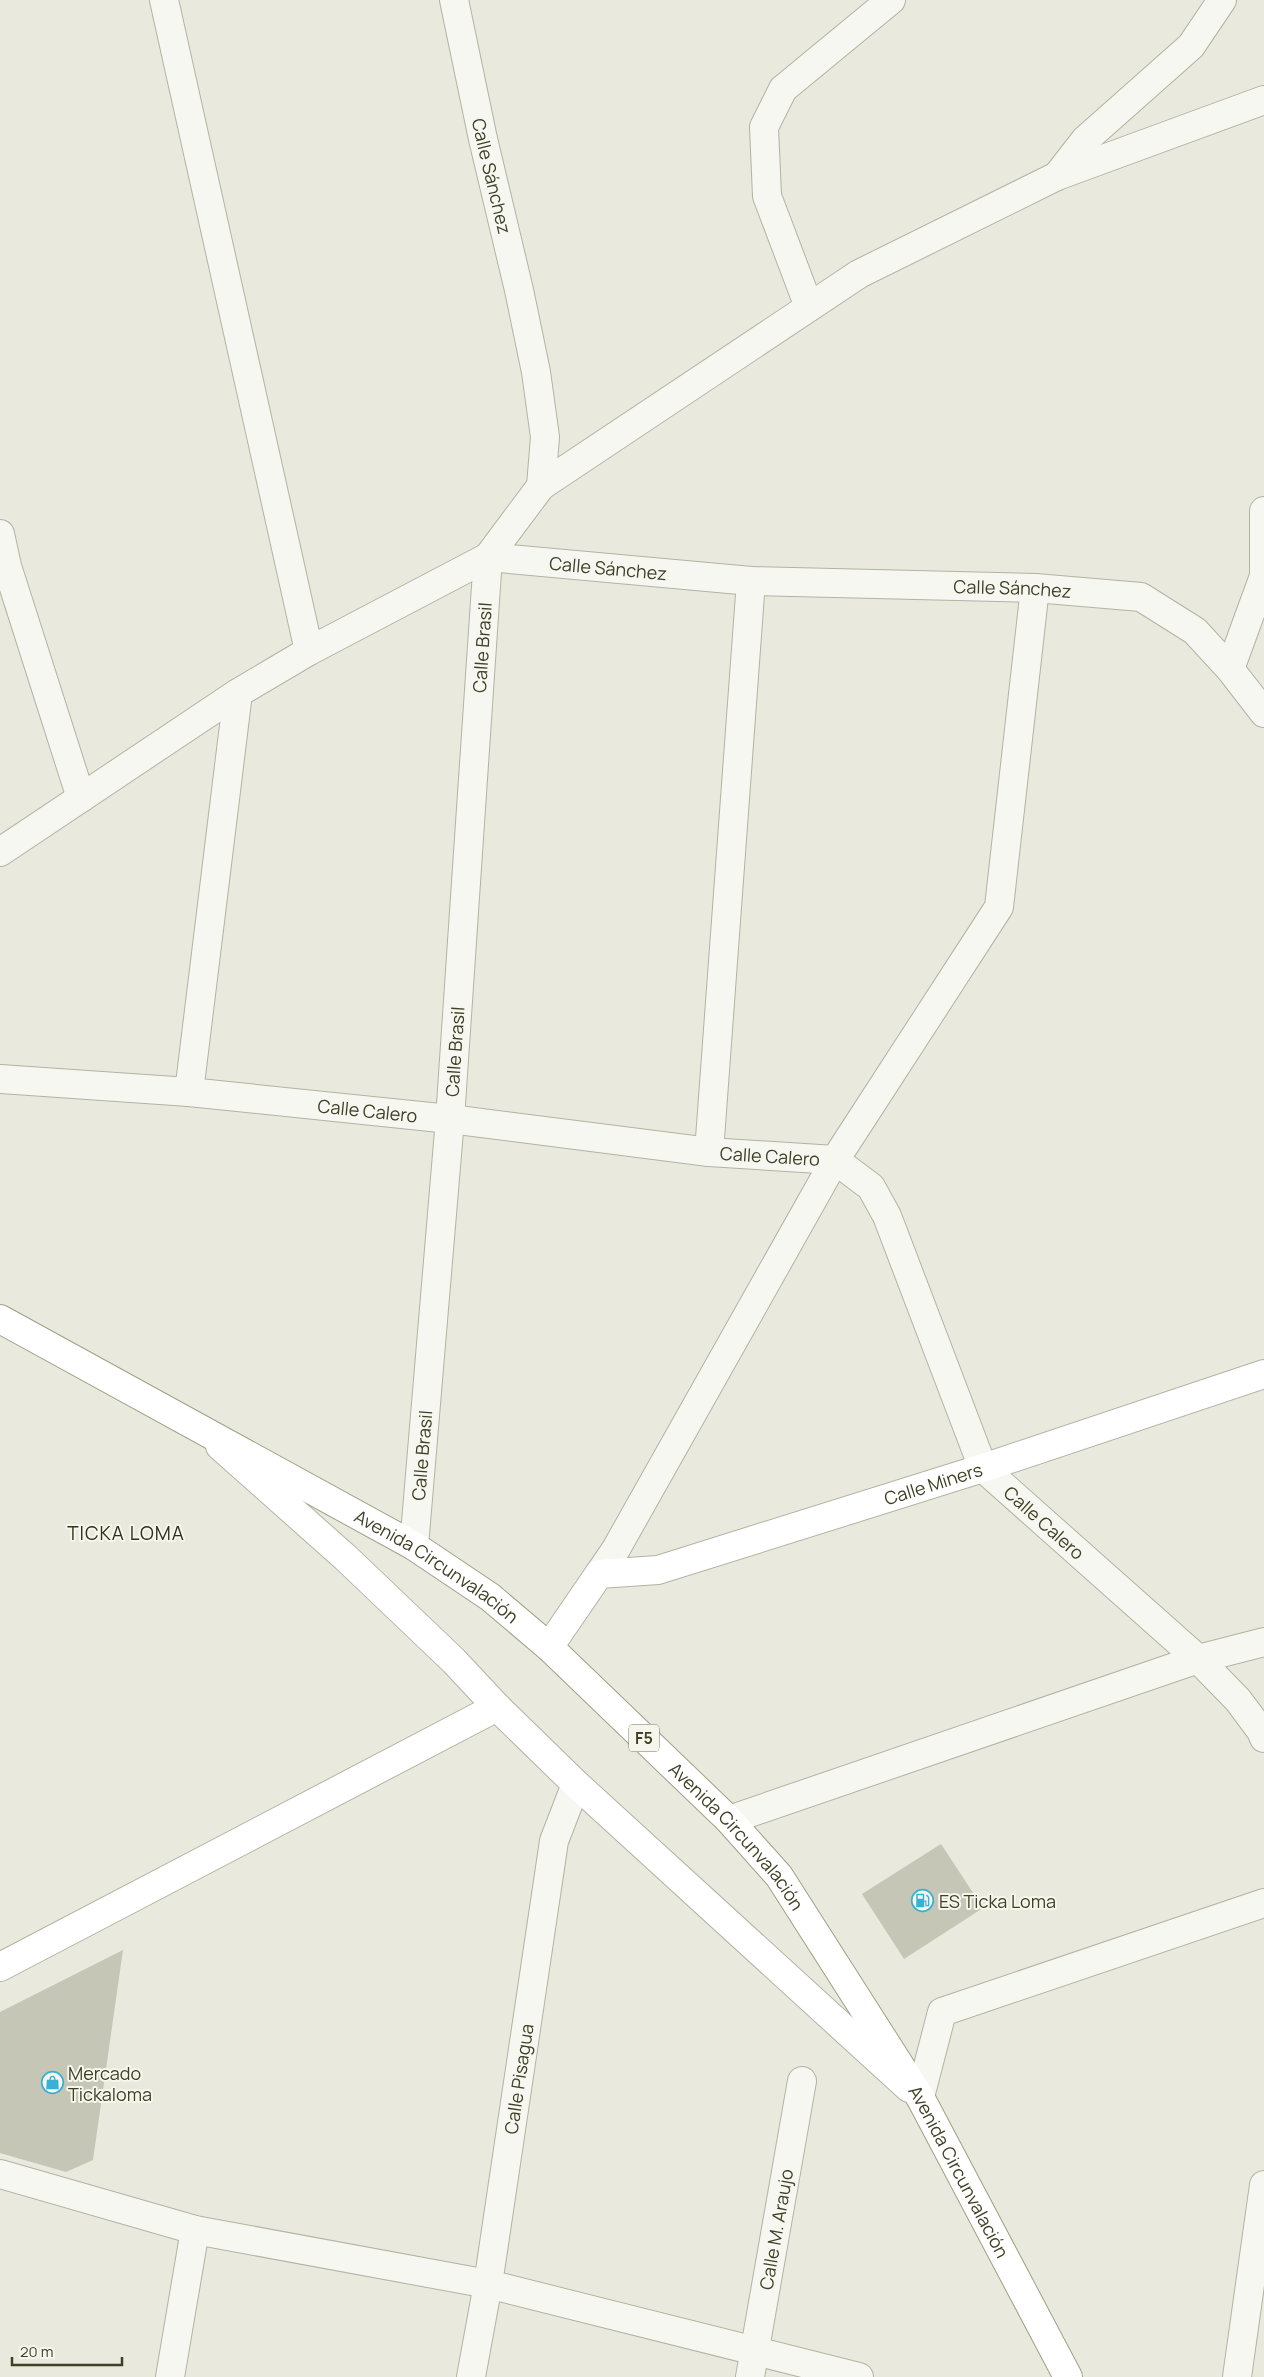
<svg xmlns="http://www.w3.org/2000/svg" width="1264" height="2377" viewBox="0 0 1264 2377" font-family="Manrope,sans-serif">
	<rect width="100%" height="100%" fill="#e9e9de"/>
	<g fill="#c5c6b5">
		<path d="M941 1844 983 1908 904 1959 862 1894Z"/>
		<path d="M123 1950 93 2160 66 2172 0 2153V2012Z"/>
	</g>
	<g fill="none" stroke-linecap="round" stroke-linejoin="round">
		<defs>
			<g id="street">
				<path d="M164 0 309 651"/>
				<path id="s1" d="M454 0 483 139 519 290 536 372 545 437 541 486 488 557 751 581 1035 588 1141 597 1195 631 1230 669 1264 713"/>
				<path d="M1057 176 1085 140 1191 46 1222 0"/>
				<path d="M809 307 767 196 764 127 783 89 891 0"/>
				<path d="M541 486 859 274 1057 176 1264 100"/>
				<path d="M0 534 7 566 81 798"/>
				<path d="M1230 669 1264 576V511"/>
				<path d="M0 852 238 693 309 651 488 557"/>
				<path id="s2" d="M0 1079 189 1092 450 1119 709 1152 835 1160 871 1187 887 1216 983 1468 1198 1659 1238 1700 1261 1731 1264 1738"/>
				<path d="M189 1092 238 693"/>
				<path d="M709 1152 751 581"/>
				<path id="s3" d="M414 1546 450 1119 488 557"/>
				<path d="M599 1574 616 1549 835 1160 999 907 1035 588"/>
				<path d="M729 1820 1198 1659 1264 1642"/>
				<path d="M920 2097 942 2012 1264 1903"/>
				<path d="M0 2174 195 2230 488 2284 859 2377"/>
				<path d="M170 2377 195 2230"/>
				<path id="s4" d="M471 2377 488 2284 554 1841 576 1784"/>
				<path id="s5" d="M750 2377 802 2081"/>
				<path d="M1237 2377 1264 2185"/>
			</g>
			<g id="secondary">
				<path d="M220 1446 346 1558 454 1661 497 1707 576 1784 909 2088"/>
				<path id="s6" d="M549 1647 599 1574 658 1570 983 1468 1264 1374"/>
				<path d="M0 1967 497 1707"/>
			</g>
			<g id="highway">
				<path id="s7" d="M0 1319 414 1546 490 1597 549 1647 729 1820 779 1876 920 2097 1068 2377"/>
			</g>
		</defs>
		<use href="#street" stroke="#b3b3a3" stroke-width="30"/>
		<use href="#secondary" stroke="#b3b3a3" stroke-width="30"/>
		<use href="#highway" stroke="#a0a084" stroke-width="30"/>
		<use href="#street" stroke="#f6f7f1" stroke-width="28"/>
		<use href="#secondary" stroke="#fff" stroke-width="28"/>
		<use href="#highway" stroke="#fff" stroke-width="28"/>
	</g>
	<defs>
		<symbol id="fuel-ring" viewBox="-11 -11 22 22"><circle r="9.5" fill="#f6f6ed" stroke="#39b1d7" stroke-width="1.5"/><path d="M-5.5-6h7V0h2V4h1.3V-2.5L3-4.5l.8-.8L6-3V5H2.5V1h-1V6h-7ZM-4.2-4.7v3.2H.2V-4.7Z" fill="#39b1d7"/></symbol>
		<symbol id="shop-ring" viewBox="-11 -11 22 22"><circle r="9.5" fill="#f6f6ed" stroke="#39b1d7" stroke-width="1.5"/><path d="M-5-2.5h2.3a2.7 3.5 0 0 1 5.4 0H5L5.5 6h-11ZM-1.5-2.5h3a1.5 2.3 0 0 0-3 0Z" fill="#39b1d7"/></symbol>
	</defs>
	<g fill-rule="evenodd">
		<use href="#fuel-ring" x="910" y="1888" width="25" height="25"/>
		<use href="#shop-ring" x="40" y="2070" width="25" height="25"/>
	</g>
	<g text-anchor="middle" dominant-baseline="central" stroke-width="4" stroke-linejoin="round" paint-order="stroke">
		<rect fill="#f6f6ed" stroke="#777762" stroke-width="1" x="629" y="1724.5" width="30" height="27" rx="4"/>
		<g font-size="16" font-weight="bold" fill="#404026">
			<text x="644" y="1738">F5</text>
		</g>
		<g font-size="18" fill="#404026" stroke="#f6f6ed">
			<text stroke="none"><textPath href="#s1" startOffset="180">Calle Sánchez</textPath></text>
			<text stroke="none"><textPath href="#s1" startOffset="705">Calle Sánchez</textPath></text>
			<text stroke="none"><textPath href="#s1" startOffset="1110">Calle Sánchez</textPath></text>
			<text stroke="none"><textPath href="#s3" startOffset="901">Calle Brasil</textPath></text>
			<text stroke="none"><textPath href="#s3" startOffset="496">Calle Brasil</textPath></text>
			<text stroke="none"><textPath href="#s2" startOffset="369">Calle Calero</textPath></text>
			<text stroke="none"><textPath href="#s2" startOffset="774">Calle Calero</textPath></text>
			<text stroke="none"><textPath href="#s3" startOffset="91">Calle Brasil</textPath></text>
			<text stroke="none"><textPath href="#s6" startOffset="436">Calle Miners</textPath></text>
			<text stroke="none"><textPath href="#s2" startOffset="1269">Calle Calero</textPath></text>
			<text stroke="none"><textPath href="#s7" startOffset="502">Avenida Circunvalación</textPath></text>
			<text stroke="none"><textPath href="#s7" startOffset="908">Avenida Circunvalación</textPath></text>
			<text stroke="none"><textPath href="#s4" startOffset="302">Calle Pisagua</textPath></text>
			<text stroke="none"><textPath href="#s7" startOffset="1312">Avenida Circunvalación</textPath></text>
			<text stroke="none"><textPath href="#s5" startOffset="150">Calle M. Araujo</textPath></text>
		</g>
		<g font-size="18" fill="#404026" stroke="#f6f6ed" text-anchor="start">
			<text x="939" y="1901">ES Ticka Loma</text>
			<text x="68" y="2073">Mercado<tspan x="68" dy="21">Tickaloma</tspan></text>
		</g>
		<g font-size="19" letter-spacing="1" fill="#303118" stroke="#f6f6ed">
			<text x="126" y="1533">TICKA LOMA</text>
		</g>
	</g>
	<path d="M12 2357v8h110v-8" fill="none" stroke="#404026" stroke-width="2.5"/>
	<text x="20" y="2357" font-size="15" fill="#404026" stroke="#f6f6ed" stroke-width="4" paint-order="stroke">20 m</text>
</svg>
